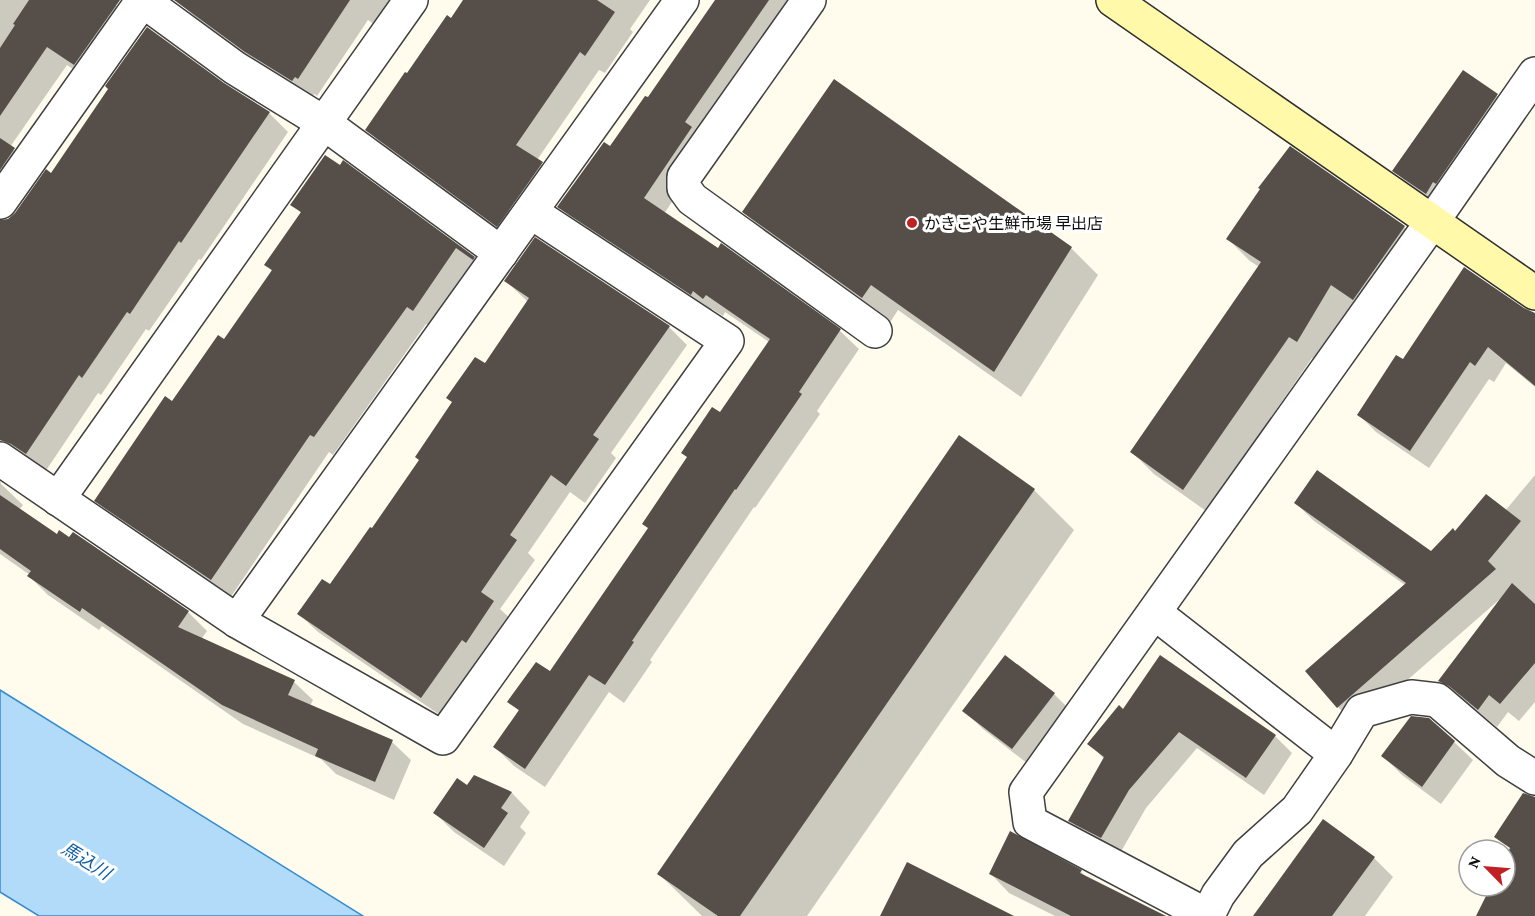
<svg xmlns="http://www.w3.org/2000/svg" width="1535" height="916" viewBox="0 0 1535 916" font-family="'Crimson Pro','Noto Sans JP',serif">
	<rect width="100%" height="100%" fill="#fffcee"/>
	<path fill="#b1dbf8" stroke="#358dd1" stroke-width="1.5" d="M0 690 363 916H39L0 892Z"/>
	<g fill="#0003">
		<path d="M0 0H110L135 23 93 83 67 65 10 147 33 168 0 214Z"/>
		<path d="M183 0H392L375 25 368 20 317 96 314 94 311 99 266 71 200 22 181 4Z"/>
		<path d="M465 0H650L630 29 633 32 605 73 599 70 537 160 560 182 516 244 385 148 367 129Z"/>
		<path d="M717 0H804L664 214 840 331 859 349 817 411 820 414 755 508 754 507 650 660 652 662 624 703 609 692 545 787 514 766 495 747 520 712 509 702 550 673 649 529 644 524 769 342 725 312 723 316 712 309 710 312 578 225 559 206 610 148 649 100Z"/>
		<path d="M1463 72 1497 96 1516 114 1445 212 1412 189 1394 170Z"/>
		<path d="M223 84 269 113 288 132 201 260 199 259 149 331 146 329 101 395 98 393 45 472 0 476V265L52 175Z"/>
		<path d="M340 167 474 258 493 277 432 328 426 324 333 455 329 452 230 598 115 519 96 500 173 403 225 341 273 272 266 265 302 214 292 204Z"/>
		<path d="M744 212 1071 248 1098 275 1021 397 898 310 889 324 771 239Z"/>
		<path d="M1404 227 1426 249 1320 363 1312 358 1206 511 1154 474 1132 452 1259 267 1250 261 1228 239Z"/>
		<path d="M506 281 669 327 687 345 611 453 616 458 585 503 570 492 528 553 535 560 500 609 512 620 440 715 318 632 299 614 330 587 372 530 528 302Z"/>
		<path d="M1535 316V387L1506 363 1494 382 1489 379 1429 468 1376 432 1359 415 1403 361Z"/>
		<path d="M959 437 1034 490 1074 530 807 916H702L659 874Z"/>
		<path d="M1535 475V702L1519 721 1508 712 1497 727 1469 704 1458 699 1440 681 1500 599 1356 725 1338 707 1405 585 1314 521 1296 503 1432 553 1455 533 1505 511Z"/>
		<path d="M0 480 1 484 23 505 19 510 57 536 69 539 73 534 188 612 207 631 202 638 294 682 313 700 310 706 392 742 411 760 394 800 336 774 321 759 243 724 102 626 99 630 48 595 29 576 30 575 0 554Z"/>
		<path d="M1054 694 1073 713 1032 767 983 729 964 711Z"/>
		<path d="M1123 711 1275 736 1292 753 1264 795 1197 748 1146 808 1119 855 1087 838 1070 820 1104 759 1089 743Z"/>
		<path d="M1454 742 1473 760 1441 804 1402 775 1383 756Z"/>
		<path d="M474 777 512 793 530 812 520 827 526 833 504 866 454 832 435 813 467 787Z"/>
		<path d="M1324 821 1374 858 1393 877 1365 916H1299Z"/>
		<path d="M1081 872 1088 879 1162 916H1055L1009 893 991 874Z"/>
	</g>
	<g fill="#564f49">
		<path d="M29 0H120L74 65 47 47 0 116V48L15 25 13 24Z"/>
		<path d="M174 0H350L298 79 295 77 292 81 245 52Z"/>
		<path d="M463 0H597L615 12 585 56 580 52 516 145 543 162 497 227 365 130 405 72 407 73 447 15 451 18Z"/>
		<path d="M715 0H769L685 122 692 127 644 198 718 248 721 243 841 329 799 392 802 394 736 490 735 489 632 641 634 642 605 685 589 675 525 769 493 747 519 710 507 702 536 662 550 671 648 528 642 524 687 457 681 453 712 407 720 412 770 339 706 295 703 299 693 291 691 295 557 207 604 142 610 146 645 96 648 97Z"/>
		<path d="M147 27 224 83 270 112 181 243 179 241 130 314 127 312 82 378 79 375 26 454 11 444 0 440V220L8 219 15 213 46 169 51 173 108 89 105 86Z"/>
		<path d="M1463 70 1498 94 1436 184 1433 182 1426 194 1392 171Z"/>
		<path d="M834 79 1072 247 994 372 871 285 862 298 742 212Z"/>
		<path d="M0 138 15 148 0 170Z"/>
		<path d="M1290 146 1405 226 1353 300 1331 285 1297 342 1289 337 1183 490 1130 452 1261 262 1226 239 1260 189 1258 188Z"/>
		<path d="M325 155 340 165 343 160 475 257 473 260 456 248 413 311 407 307 314 437 310 435 211 580 94 501 165 396 172 401 218 335 224 339 272 270 264 265 301 212 290 205Z"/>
		<path d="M535 237 670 326 593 435 599 439 566 486 551 475 510 535 517 540 481 592 494 601 466 643 462 640 421 698 297 614 322 579 330 584 370 527 372 528 419 460 415 457 452 402 446 398 475 357 485 363 529 298 504 281Z"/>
		<path d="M1464 267 1524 308 1535 313V386L1488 347 1475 366 1470 362 1410 451 1357 415 1396 355 1403 359Z"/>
		<path d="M959 435 1035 489 740 916H718L657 874Z"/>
		<path d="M1317 470 1431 551 1453 528 1455 531 1486 494 1521 521 1488 561 1496 569 1337 708 1305 671 1406 583 1294 503Z"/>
		<path d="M0 495 57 534 59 530 69 537 73 532 189 611 178 627 295 680 288 695 393 740 375 782 315 756 318 749 222 705 82 608 80 612 27 576 31 571 0 549Z"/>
		<path d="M1512 583 1535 604V663L1500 704 1489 695 1478 710 1449 686 1438 681Z"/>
		<path d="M1005 655 1055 693 1012 749 962 711Z"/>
		<path d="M1160 655 1276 735 1246 778 1179 732 1129 790 1101 838 1068 821 1104 757 1087 744 1119 705 1123 709Z"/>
		<path d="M1411 716 1429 718 1455 741 1422 787 1381 756Z"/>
		<path d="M474 775 512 792 501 808 508 813 484 848 433 813 457 778 467 785Z"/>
		<path d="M1523 793 1535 797V916H1476L1491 886H1505V858L1510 848 1494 837Z"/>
		<path d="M1323 819 1375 857 1332 916H1253Z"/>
		<path d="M1010 831 1082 870 1080 873 1166 916H1071L989 874Z"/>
		<path d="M907 862 1014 916H880Z"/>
	</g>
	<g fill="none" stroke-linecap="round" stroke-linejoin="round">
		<defs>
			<g id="street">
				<path d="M142 0 235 68 324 123 501 253"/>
				<path d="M809 0 684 177V188L692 199 875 331"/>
				<path d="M0 202 143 0"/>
				<path d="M0 459 237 621 682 0"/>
				<path d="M58 499 411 0"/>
				<path d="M1155 613 1336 754 1297 810 1248 854 1218 895 1208 915"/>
				<path d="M237 621 443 738 727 341 531 212"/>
				<path d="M1336 754 1362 711 1411 697 1437 700 1508 761 1535 778"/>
				<path d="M1208 916 1030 822 1026 792 1432 222 1535 74"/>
			</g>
			<path id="secondary" d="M1113 0 1535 293"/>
		</defs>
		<use href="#street" stroke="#404040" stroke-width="36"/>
		<use href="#secondary" stroke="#2f2f2f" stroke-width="36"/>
		<use href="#street" stroke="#fff" stroke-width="33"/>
		<use href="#secondary" stroke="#fff9a9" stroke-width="33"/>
	</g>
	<circle fill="#c22123" stroke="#fff" stroke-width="2" cx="912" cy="223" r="6"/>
	<g text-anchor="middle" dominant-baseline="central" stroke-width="6" stroke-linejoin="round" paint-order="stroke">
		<g font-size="16" fill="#0d0d0d" stroke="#fff" text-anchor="start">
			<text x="924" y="223">かきこや生鮮市場 早出店</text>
		</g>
		<g font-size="18" font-style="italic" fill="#125fa3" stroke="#fff">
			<text transform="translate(86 861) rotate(32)">馬込川</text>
		</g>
	</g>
	<g transform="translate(1487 868) rotate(295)"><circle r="28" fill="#ffffff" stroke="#9e9e9e" stroke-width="1.5"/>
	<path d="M0-4.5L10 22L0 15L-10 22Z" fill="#c22123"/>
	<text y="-9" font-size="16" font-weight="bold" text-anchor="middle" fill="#0d0d0d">N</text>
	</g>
</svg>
